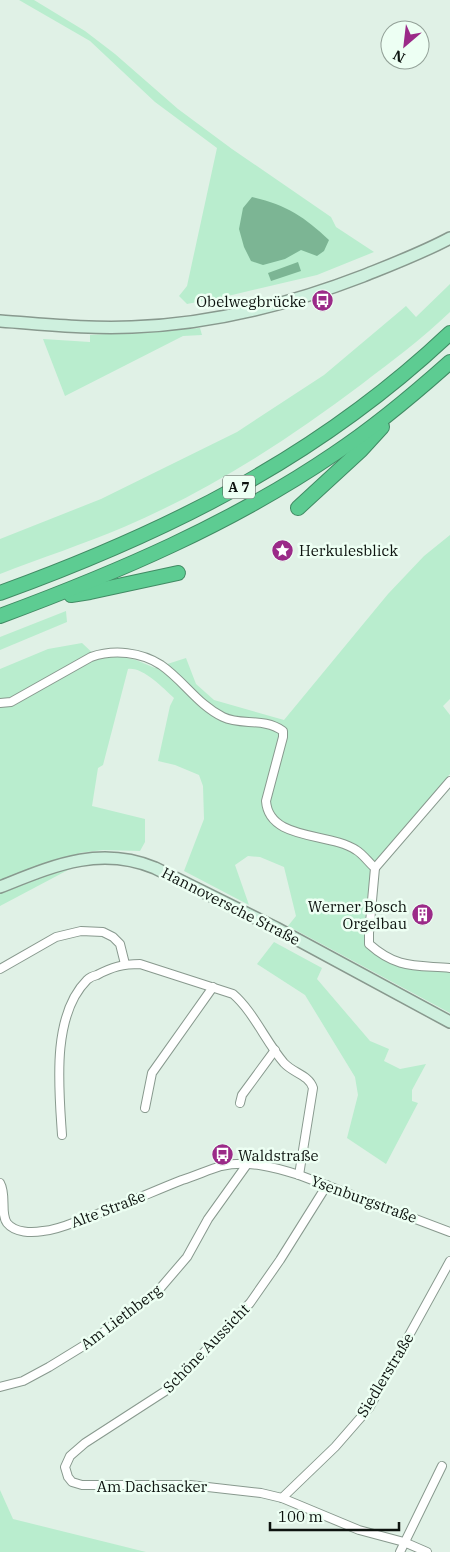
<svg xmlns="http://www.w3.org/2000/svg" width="450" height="1552" viewBox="0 0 450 1552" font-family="'IBM Plex Serif',serif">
	<rect width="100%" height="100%" fill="#e0f1e6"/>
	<g fill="#b9edce">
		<path d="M19 0H34L85 31 115 54 178 109 232 149 331 217 336 227 374 252 317 275 232 295 187 304 179 296 187 286 217 148 155 102 90 41Z"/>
		<path d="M450 284V312C423 338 392 361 362 384 288 440 210 490 124 527 84 544 41 558 0 574V539L101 499 237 432 324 375 406 306 416 317Z"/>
		<path d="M200 328 202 335 183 336 65 396 43 339 90 342V335Z"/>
		<path d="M450 535V699L443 706 450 715V774L371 869 364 926 365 944C393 972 413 968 450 970V1013L288 926 296 916 284 867 260 857 248 856 235 865 249 905 184 871 204 819 203 786 199 775 175 765 158 761 170 706 174 698C163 688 143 667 128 669L103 765 98 768 92 806 145 819V842L140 851 103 850 79 853 68 870 0 906V669L48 649 82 643 98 658 117 656 136 660 155 668 186 658 196 684 214 700 284 720 388 594 424 556Z"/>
		<path d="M66 611 67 622 0 650V637Z"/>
		<path d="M274 942 322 968 317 979 370 1041 389 1049 384 1061 400 1069 426 1064 412 1090V1101L418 1103 386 1164 347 1138 358 1095 355 1077 305 995 257 964Z"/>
		<path d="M0 1490 13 1519 146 1552H0Z"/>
	</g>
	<g fill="#7cb594">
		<path d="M252 197C285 204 305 217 329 240L324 251 317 256 301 250 285 259 263 265 251 261 244 247 239 229 243 208Z"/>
		<path d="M298 262 301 271 271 281 268 273Z"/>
	</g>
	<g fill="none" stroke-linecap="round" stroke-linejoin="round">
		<defs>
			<g id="minor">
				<path d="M0 703 11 702 91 657C114 649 141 652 161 665 184 681 198 705 223 717 241 726 263 717 283 731V737L266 801C269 841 329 832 356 850 363 854 369 863 375 868L369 933V944C397 969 415 965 450 968"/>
				<path d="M375 868 450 781"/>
				<path d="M0 969 56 937 81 931 103 932 113 937 120 944 125 964"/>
				<path d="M240 1103 242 1095 275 1050"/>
				<path d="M145 1108 152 1073 213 987"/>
				<path d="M62 1135C59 1089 51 1016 87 980 89 978 93 976 97 975 112 967 123 964 140 964L233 994C253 1011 266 1042 284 1063 293 1073 309 1075 313 1088L299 1175"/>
				<path d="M0 1183C7 1195 0 1213 7 1223 15 1233 32 1233 43 1231 57 1230 70 1224 83 1219 117 1208 149 1193 182 1180 195 1176 208 1170 221 1166 248 1160 274 1167 299 1175L450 1232"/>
				<path d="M327 1185 280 1260 250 1303 194 1363 167 1390 85 1443 70 1456 65 1467 68 1477 72 1482 82 1485H190L261 1493 282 1498 359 1530 404 1542 427 1552"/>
				<path d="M0 1387 23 1381 49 1367 93 1340 157 1292 187 1257 208 1219 248 1163"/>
				<path d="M282 1498 335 1447 369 1408 450 1261"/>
				<path d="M400 1552 442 1466"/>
			</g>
			<g id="secondary">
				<path d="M0 321C44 324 88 329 132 327 213 324 288 305 363 276 393 264 422 253 450 238"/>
				<path d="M0 887C53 866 99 845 155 868L276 928 450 1022"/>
			</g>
			<g id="motorway">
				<path d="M298 508 361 450 382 427"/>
				<path d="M0 593C168 532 319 457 450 333"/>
				<path d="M71 595 90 592 178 573"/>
				<path d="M0 616C116 573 231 524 334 454 375 427 413 395 450 362"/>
			</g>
		</defs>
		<use href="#minor" stroke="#88998e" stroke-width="10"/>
		<use href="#secondary" stroke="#88998e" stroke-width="14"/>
		<use href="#motorway" stroke="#418b64" stroke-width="16"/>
		<use href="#minor" stroke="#fff" stroke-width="8"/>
		<use href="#secondary" stroke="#cef0de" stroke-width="11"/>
		<use href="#motorway" stroke="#5dcc92" stroke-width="14"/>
	</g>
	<defs>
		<symbol id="bus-disc" viewBox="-11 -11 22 22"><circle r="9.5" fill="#9b2a88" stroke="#edfff3"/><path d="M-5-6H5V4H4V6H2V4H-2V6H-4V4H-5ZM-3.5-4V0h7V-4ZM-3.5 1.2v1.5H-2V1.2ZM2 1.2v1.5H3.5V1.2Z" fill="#fff"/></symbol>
		<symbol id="sight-disc" viewBox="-11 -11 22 22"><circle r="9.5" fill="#9b2a88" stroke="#edfff3"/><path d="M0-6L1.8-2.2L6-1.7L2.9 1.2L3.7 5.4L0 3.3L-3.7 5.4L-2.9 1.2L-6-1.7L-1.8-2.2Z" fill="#fff"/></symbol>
		<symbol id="building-disc" viewBox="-11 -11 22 22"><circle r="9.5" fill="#9b2a88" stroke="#edfff3"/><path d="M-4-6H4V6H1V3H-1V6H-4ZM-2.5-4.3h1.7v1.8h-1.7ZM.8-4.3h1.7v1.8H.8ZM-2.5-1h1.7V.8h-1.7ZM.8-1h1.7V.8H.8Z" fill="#fff"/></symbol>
	</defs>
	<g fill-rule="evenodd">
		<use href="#bus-disc" x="310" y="288" width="25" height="25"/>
		<use href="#sight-disc" x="270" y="538" width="25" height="25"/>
		<use href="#building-disc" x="410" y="902" width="25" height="25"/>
		<use href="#bus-disc" x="210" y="1142" width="25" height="25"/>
	</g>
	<g text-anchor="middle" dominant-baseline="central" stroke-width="5" stroke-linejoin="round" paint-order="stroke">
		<rect fill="#edfff3" stroke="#505a53" stroke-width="1" x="223" y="475.5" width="32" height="23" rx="4"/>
		<g font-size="14" font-weight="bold" fill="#0d130f">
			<text x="239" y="487">A 7</text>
		</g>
		<g font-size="15" fill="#0d130f" stroke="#edfff3" text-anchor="end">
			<text x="306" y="301">Obelwegbrücke</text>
			<text x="299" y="550" text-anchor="start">Herkulesblick</text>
			<text x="407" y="906">Werner Bosch<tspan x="407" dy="17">Orgelbau</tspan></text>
			<text x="238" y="1155" text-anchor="start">Waldstraße</text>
		</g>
		<g font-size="15" fill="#0d130f" stroke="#edfff3">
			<text transform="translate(231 906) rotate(27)">Hannoversche Straße</text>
			<text transform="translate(364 1199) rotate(20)">Ysenburgstraße</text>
			<text transform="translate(108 1209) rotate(-21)">Alte Straße</text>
			<text transform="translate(121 1317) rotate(-37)">Am Liethberg</text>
			<text transform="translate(206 1348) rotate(-46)">Schöne Aussicht</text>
			<text transform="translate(385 1375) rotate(-59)">Siedlerstraße</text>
			<text x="152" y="1486">Am Dachsacker</text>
		</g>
	</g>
	<g transform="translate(405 45) rotate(208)"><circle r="24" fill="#edfff3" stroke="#93a198"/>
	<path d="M0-4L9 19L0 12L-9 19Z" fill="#9b2a88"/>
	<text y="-8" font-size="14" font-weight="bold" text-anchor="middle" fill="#0d130f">N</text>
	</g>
	<path d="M270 1522v8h129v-8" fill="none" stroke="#0d130f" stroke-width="2.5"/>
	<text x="278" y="1522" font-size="15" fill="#0d130f" stroke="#edfff3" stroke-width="4" paint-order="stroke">100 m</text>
</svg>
